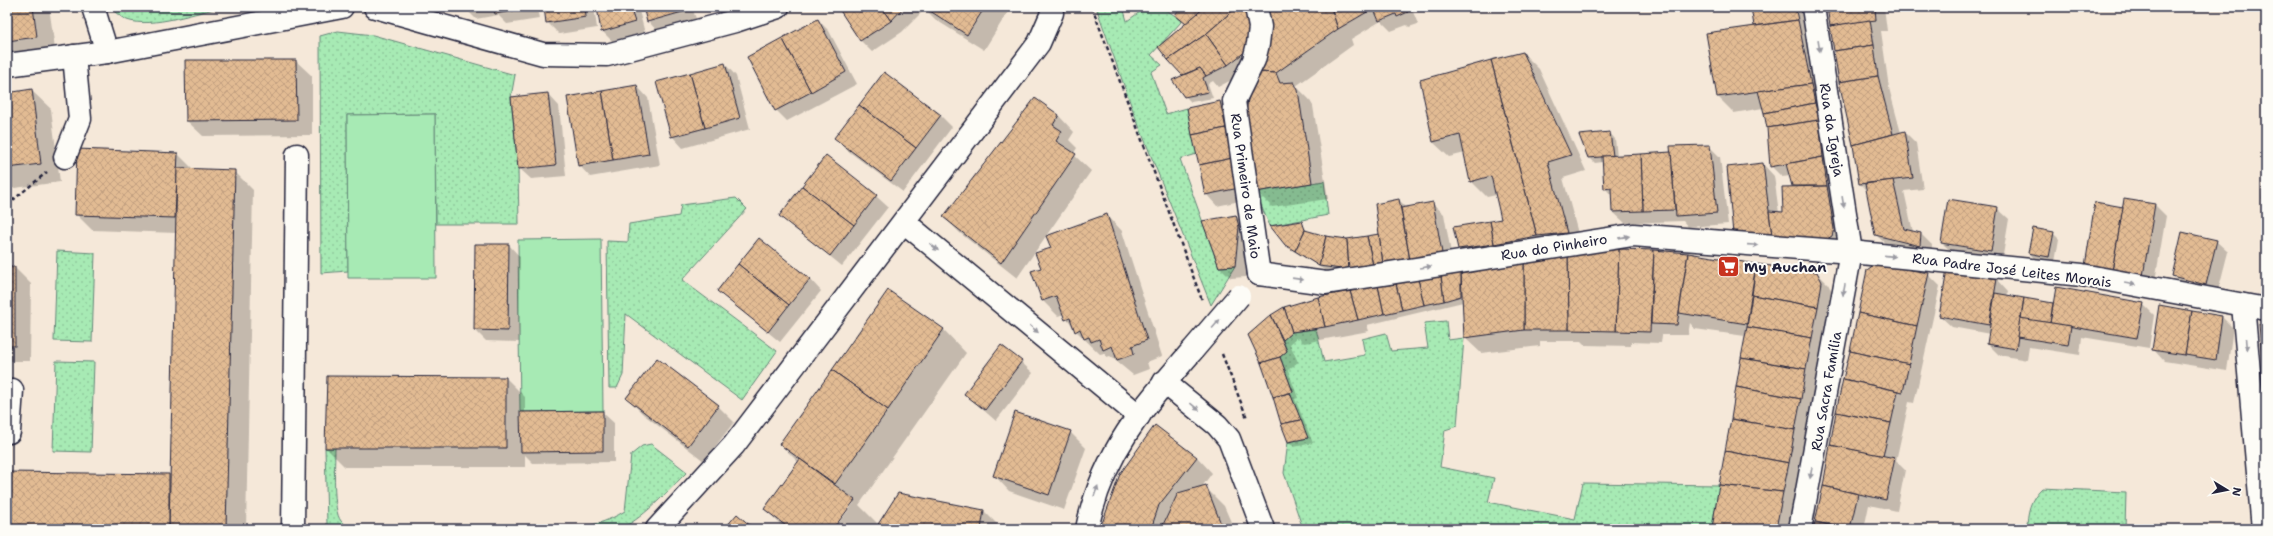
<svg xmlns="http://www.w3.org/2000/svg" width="2273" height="536" viewBox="0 0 2273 536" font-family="'Shantell Sans',sans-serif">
	<defs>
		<pattern id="grass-dots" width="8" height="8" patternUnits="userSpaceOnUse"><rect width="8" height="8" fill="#a7eab4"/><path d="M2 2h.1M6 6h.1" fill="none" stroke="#8fc89c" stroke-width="1.8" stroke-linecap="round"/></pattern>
		<pattern id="building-cross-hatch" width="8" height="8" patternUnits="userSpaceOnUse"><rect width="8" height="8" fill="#e2bb93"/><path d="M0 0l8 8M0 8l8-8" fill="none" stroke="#c2a080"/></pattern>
	</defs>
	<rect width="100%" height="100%" fill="#f5e8d9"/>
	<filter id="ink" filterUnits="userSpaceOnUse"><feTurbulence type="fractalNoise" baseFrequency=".025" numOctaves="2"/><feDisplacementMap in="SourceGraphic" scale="8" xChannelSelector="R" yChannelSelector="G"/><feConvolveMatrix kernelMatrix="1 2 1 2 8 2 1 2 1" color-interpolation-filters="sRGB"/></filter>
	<g filter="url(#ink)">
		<g fill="url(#grass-dots)" stroke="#648678">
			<path d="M110 7H223C197 12 152 29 127 20 120 17 115 12 110 7Z"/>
			<path d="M1096 7H1123L1127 21C1152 3 1156 1 1182 21L1151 55 1162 65 1151 72 1166 114 1187 108 1197 154 1180 159 1219 267 1235 266 1211 305 1135 116Z"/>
			<path d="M338 31 373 35 515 75 511 97 518 169 519 224H436L435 114 347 115 348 271 321 273 320 36Z"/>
			<path d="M1324 181 1328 215 1270 226 1255 192Z"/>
			<path d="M736 198 747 209 682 280 777 351 742 400 626 314 623 375 617 388H609L607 241 628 242 629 224 679 216 681 205Z"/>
			<path d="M57 251 95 253 92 342 54 341Z"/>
			<path d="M1446 321 1448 340 1464 338 1457 426 1445 430 1440 467 1494 478 1488 502 1575 519 1583 483 1719 485 1712 529H1303L1284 473 1288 442 1307 438 1290 393 1293 392 1280 357 1287 351 1283 340 1292 332 1316 329 1324 362 1365 355 1362 339 1386 333 1391 351 1428 348 1424 323Z"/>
			<path d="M56 361 94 362 91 452 53 451Z"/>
			<path d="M651 444 687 472C672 487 638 524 618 529 603 532 584 529 568 529 590 527 607 522 625 511L631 455 642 446Z"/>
			<path d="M325 448H335C335 464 332 510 341 521 345 526 351 527 357 529H329L327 524Z"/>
			<path d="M2042 488 2126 492 2125 529H2027C2027 513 2030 499 2042 488Z"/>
		</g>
		<g fill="#a7eab4" stroke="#648678">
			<path d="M435 114 436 278H348L347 115Z"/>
			<path d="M601 239 603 411 520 412 518 240Z"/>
		</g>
		<g fill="#0003">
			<path d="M7 7H49L56 56 7 63Z"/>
			<path d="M464 7H537L539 19 507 24 498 15 476 19Z"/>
			<path d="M545 7H594L597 28 559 34 547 22Z"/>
			<path d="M598 7H638L645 33 613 42 602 31Z"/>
			<path d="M644 7H692L697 22 659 33 648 21Z"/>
			<path d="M843 7H1011L984 50 936 20 925 9 902 32 872 52 861 41 840 9Z"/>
			<path d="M1126 7H1139L1129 9Z"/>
			<path d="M1182 7H1239L1258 28 1239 76 1218 87 1213 81 1208 84 1213 98 1191 102 1185 96 1184 76 1159 47 1186 25 1176 15Z"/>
			<path d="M1274 7H1411L1418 24 1409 27 1407 25 1391 31 1381 21 1351 39 1353 45 1296 86 1309 99 1313 106 1328 199 1272 207 1256 191Z"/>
			<path d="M1751 7H1805L1845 240 1745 245 1763 164 1774 176 1779 213H1784L1793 187 1791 176 1782 177 1771 166 1768 128 1763 108 1734 113 1718 97 1756 27Z"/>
			<path d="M1828 7H1884L1887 31H1881L1889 88 1901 133 1905 132 1916 143 1923 189 1904 191 1913 232 1921 234 1932 245 1931 256 1888 246 1876 235 1868 192 1860 184Z"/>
			<path d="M818 20 829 31 857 84 787 121 776 110Z"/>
			<path d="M1523 53 1539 69 1586 171 1563 178 1582 248 1470 260 1459 249 1502 220 1496 195 1487 197 1471 181 1465 153 1449 157 1433 142Z"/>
			<path d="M296 61 312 76V135L203 136 187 121Z"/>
			<path d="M725 64 736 76 750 129 683 148 672 136Z"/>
			<path d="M637 86 648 98 660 165 590 177 579 165Z"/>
			<path d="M31 90 51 109 60 182 7 189V94Z"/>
			<path d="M548 94 559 106 566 176 531 179 519 168Z"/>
			<path d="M1035 99 1059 116 1074 132 1069 140 1077 148 1073 154 1091 171 1017 278 960 233 944 217Z"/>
			<path d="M1220 102 1231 113 1249 199 1217 206 1206 194Z"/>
			<path d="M940 115 952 127 903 192 847 150 836 138Z"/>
			<path d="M1610 133 1615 139 1617 156 1672 152 1709 146 1720 157 1728 224 1688 227 1683 221 1625 223 1613 212 1612 196 1605 188 1603 162 1595 163 1589 157Z"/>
			<path d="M178 154 194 170 234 171 253 190 246 529H7V473L170 475 177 233 92 230 76 214Z"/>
			<path d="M876 196 888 207 842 266 780 216Z"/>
			<path d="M1399 200 1407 208 1432 203 1444 214 1453 264 1355 275 1326 271 1292 250 1286 244 1301 222 1308 232 1326 237 1347 240 1380 237Z"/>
			<path d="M2155 205 2166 216 2154 287 2097 277 2124 208Z"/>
			<path d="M1997 208 2009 219 2002 261 1954 254 1942 243Z"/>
			<path d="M1107 215 1122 231 1162 356 1147 362 1149 369 1133 375 1110 356 1107 357 1104 353 1100 354 1076 331 1064 314 1058 316 1043 301 1042 268 1052 248Z"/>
			<path d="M1236 216 1247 227 1250 239 1246 277 1231 278 1220 267Z"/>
			<path d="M2053 233 2059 239 2055 262 2035 259 2029 253Z"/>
			<path d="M2216 241 2228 252 2217 295 2184 287 2173 276Z"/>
			<path d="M509 245 520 257 519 342 486 341 475 330Z"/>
			<path d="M1619 250 1688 254 1817 273 1828 284 1833 294 1788 529H1714L1745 336 1695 329 1690 323 1688 335H1662L1661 343 1631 342V346L1585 345 1581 341H1540V346L1481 353 1465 338 1463 302 1367 325 1369 331 1304 343 1298 337 1290 344 1298 362 1288 370 1298 398 1295 399 1313 443 1294 447 1288 441 1262 363 1249 336 1272 316 1350 292Z"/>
			<path d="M7 268H15L31 284 30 361H7Z"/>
			<path d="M1868 270 1928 274 1940 286 1914 403 1909 402 1896 461 1905 470 1897 511 1869 505 1864 529H1814Z"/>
			<path d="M1948 272 1997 280 2008 292 2007 296 2054 305 2143 304 2154 315 2149 348 2082 337 2080 355 2029 347 2027 360 1999 355 1988 344 1990 334 1952 327 1940 316Z"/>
			<path d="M810 279 821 291 780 342 718 291Z"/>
			<path d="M888 291 944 330 966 353 859 505 877 523 873 529H834L854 503 852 501 832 529H785L765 509 799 463 780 444Z"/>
			<path d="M2160 307 2222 317 2233 328 2227 371 2164 361 2153 349Z"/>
			<path d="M1021 362 1033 373 996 421 965 394Z"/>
			<path d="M506 378 525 397V413L602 412 614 423V462L533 463 525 455V467H345L326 448Z"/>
			<path d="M627 398 718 406 734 422 704 461 643 414Z"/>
			<path d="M1155 426 1197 457 1212 473 1201 488 1205 487 1224 506 1234 529H1101Z"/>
			<path d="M1070 432 1086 448 1064 510 1009 491 994 475Z"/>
			<path d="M983 510 1002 529H876Z"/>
			<path d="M737 516 753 529H726Z"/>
		</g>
		<g fill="url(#building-cross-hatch)" stroke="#22223b">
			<path d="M7 7H33L37 37 7 41Z"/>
			<path d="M493 7H528V8L495 14Z"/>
			<path d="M544 7H585L586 17 546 23Z"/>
			<path d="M597 7H630L635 22 601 32Z"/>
			<path d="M643 7H685L686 11 647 22Z"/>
			<path d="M841 7H881L891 21 860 41 839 9Z"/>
			<path d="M881 7H904L891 21Z"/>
			<path d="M924 7H985L967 35Z"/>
			<path d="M1181 7H1205L1186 24 1175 15Z"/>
			<path d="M1205 7H1237L1206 34 1168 60 1158 47Z"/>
			<path d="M1237 7 1247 16 1253 31 1250 48 1228 65 1206 34Z"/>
			<path d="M1275 7H1331L1338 29 1276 73 1257 72 1265 13Z"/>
			<path d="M1331 7H1373L1374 8 1338 29Z"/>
			<path d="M1373 7H1405L1408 12 1397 17 1396 14 1379 21Z"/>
			<path d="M1751 7H1795L1798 20 1754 26Z"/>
			<path d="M1827 7H1875L1876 20 1830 26Z"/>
			<path d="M818 19 846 72 811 92 782 38Z"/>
			<path d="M1798 20 1811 84 1717 97 1706 33Z"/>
			<path d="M1870 20 1874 45 1834 51 1830 26Z"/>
			<path d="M1206 34 1228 65 1206 76 1200 68 1182 75 1168 60Z"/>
			<path d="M782 38 811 92 775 111 747 57Z"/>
			<path d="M1874 45 1878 76 1839 82 1834 51Z"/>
			<path d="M1523 52 1571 155 1548 162 1567 233 1537 236 1491 60Z"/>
			<path d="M185 60H296L297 120 186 121Z"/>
			<path d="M1491 60 1537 236 1494 244 1490 221 1501 219 1491 176 1470 182 1460 135 1433 142 1420 80Z"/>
			<path d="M725 63 740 118 705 128 690 73Z"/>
			<path d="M1200 68 1206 76 1203 78 1208 92 1184 97 1172 80Z"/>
			<path d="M884 72 941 115 916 148 859 105Z"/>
			<path d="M1257 72 1276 73 1280 83 1294 82 1298 90 1312 183 1255 192 1245 119 1248 99Z"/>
			<path d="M690 73 705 128 671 137 656 82Z"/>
			<path d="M1878 76 1893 134 1853 145 1839 82Z"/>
			<path d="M1811 84 1815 103 1764 113 1758 91Z"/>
			<path d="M637 85 649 154 613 160 602 91Z"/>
			<path d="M32 89 41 164 7 168V93Z"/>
			<path d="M602 91 613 160 578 166 567 97Z"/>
			<path d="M548 93 556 165 518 169 511 97Z"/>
			<path d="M1035 98 1059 115 1053 125 1062 131 1056 141 1076 154 1001 263 943 217Z"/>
			<path d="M1220 101 1226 128 1192 135 1187 108Z"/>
			<path d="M1815 103 1819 120 1767 128 1764 113Z"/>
			<path d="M859 105 916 148 891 181 834 138Z"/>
			<path d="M1819 120 1823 157 1770 167 1767 128Z"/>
			<path d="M1226 128 1233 158 1199 165 1192 135Z"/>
			<path d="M1905 131 1913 178 1859 184 1853 145Z"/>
			<path d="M1610 132 1613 156 1588 158 1579 135Z"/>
			<path d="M1710 145 1717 213 1676 216 1670 146Z"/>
			<path d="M77 149 178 153 175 218 75 215Z"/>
			<path d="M1671 152 1675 210 1643 211 1641 154Z"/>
			<path d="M1641 154 1643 211 1612 212 1611 188 1604 189 1602 156Z"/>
			<path d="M826 155 877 195 854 225 802 186Z"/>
			<path d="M1823 157 1827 186H1792L1786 164Z"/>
			<path d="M1233 158 1239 188 1205 195 1199 165Z"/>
			<path d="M2266 158V200L2263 199Z"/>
			<path d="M1763 163 1772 235 1733 234 1727 167Z"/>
			<path d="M177 168 235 170 226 528 169 527Z"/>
			<path d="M1893 180 1904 229 1921 233 1920 246 1875 235 1865 184Z"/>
			<path d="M802 186 854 225 830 256 779 216Z"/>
			<path d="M1827 186 1834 229 1832 236 1827 239 1772 235 1769 211 1783 212 1782 187Z"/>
			<path d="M1399 199 1410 260 1383 264 1375 204Z"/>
			<path d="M1948 199 1998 207 1991 251 1941 243Z"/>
			<path d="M2124 199 2155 204 2143 276 2112 271Z"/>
			<path d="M1433 202 1442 253 1410 260 1401 208Z"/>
			<path d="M2095 202 2123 207 2112 271 2085 266Z"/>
			<path d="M1107 214 1147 340 1132 346 1134 354 1117 360 1112 346 1103 350 1099 339 1091 342 1089 337 1084 339 1080 329 1075 332 1070 318 1065 320 1056 296 1042 301 1031 271 1041 268 1035 253 1051 248 1046 236Z"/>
			<path d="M1236 215 1239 227 1235 266 1219 267 1202 221Z"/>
			<path d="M1302 221 1305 230 1295 251 1285 245 1270 226Z"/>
			<path d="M1490 221 1494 244 1458 249 1453 227Z"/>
			<path d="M2033 228 2054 232 2049 257 2028 253Z"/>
			<path d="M1305 230 1326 236 1319 266 1295 251Z"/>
			<path d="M2182 232 2217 240 2206 285 2172 276Z"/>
			<path d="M1379 234 1383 264 1373 266 1367 236Z"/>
			<path d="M1326 236 1347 239 1349 270 1319 266Z"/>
			<path d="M1367 236 1373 266 1349 270 1347 239Z"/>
			<path d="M759 238 810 279 789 305 738 264Z"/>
			<path d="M475 244H509L508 331 474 330Z"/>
			<path d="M1619 249 1654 250 1650 332 1616 331Z"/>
			<path d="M1619 249 1616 331 1569 330 1568 255Z"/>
			<path d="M1654 250 1688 253 1677 325 1651 324Z"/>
			<path d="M1688 253 1756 264 1747 324 1679 313Z"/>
			<path d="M1568 255 1569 330H1524V263Z"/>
			<path d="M1524 263V330L1464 338 1461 273Z"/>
			<path d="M738 264 789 305 768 332 717 291Z"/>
			<path d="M1756 264 1817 272 1822 282 1818 307 1752 295Z"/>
			<path d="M1875 264 1929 273 1917 326 1858 313 1867 270Z"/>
			<rect x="7" y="267" width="8" height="79"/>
			<path d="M1947 270 1997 279 1989 325 1939 316Z"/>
			<path d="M1461 273V296L1444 301 1441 276Z"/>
			<path d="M1441 276 1444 301 1424 305 1418 279Z"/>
			<path d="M1418 279 1424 305 1402 310 1396 284Z"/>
			<path d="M1396 284 1402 310 1384 314 1378 286Z"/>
			<path d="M1378 286 1384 314 1358 320 1350 291Z"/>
			<path d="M2056 287 2144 303 2137 338 2050 323Z"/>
			<path d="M888 290 944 329 888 410 832 370Z"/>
			<path d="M1350 291 1358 320 1325 327 1318 297Z"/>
			<path d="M1995 293 2024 298 2016 349 1987 344Z"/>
			<path d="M1752 295 1818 307 1812 338 1747 327Z"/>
			<path d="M1318 297 1325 327 1292 332 1284 307Z"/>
			<path d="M2024 298 2053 303 2050 323 2021 319Z"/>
			<path d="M2159 305 2192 311 2185 355 2152 350Z"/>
			<path d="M1284 307 1292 332 1283 340 1271 315Z"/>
			<path d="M2192 311 2222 316 2216 360 2185 355Z"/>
			<path d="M1858 313 1917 326 1909 364 1850 351Z"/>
			<path d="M1271 315 1287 351 1280 357 1261 363 1248 335Z"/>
			<path d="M2020 318 2071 326 2068 345 2017 337Z"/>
			<path d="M2259 324 2266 326V400Z"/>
			<path d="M1747 327 1812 338 1806 369 1741 358Z"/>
			<path d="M1001 345 1022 361 985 410 964 394Z"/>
			<path d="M1850 351 1909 364 1903 392 1843 379Z"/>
			<path d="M1280 357 1293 392 1273 397 1261 363Z"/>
			<path d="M657 358 719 405 688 446 626 398Z"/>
			<path d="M1741 358 1806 369 1801 399 1736 387Z"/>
			<path d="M832 370 888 410 835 484 779 444Z"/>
			<path d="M327 376 506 377V448H325Z"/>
			<path d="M1843 379 1898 391 1891 423 1836 412Z"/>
			<path d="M1736 387 1801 399 1795 430 1731 419Z"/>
			<path d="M1290 393 1301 420 1281 424 1273 397Z"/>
			<path d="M603 411V451L521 452 520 412Z"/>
			<path d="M1015 412 1071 431 1049 495 993 476Z"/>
			<path d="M1836 412 1891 423 1883 456 1830 445Z"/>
			<path d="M1731 419 1795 430 1789 463 1725 451Z"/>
			<path d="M1301 420 1308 438 1288 442 1281 424Z"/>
			<path d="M1155 425 1197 457 1159 505 1151 529H1100L1120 474Z"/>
			<path d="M1830 445 1895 458 1886 500 1823 486Z"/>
			<path d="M1725 451 1789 463 1783 492 1719 485Z"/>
			<path d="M800 459 855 500 833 529H790L764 509Z"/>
			<path d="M7 472 169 474V529H7Z"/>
			<path d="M1206 485 1223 529H1161L1178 493Z"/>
			<path d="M1719 485 1783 492 1776 529 1712 528Z"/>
			<path d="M1823 486 1858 494 1850 529 1815 522Z"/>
			<path d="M898 493 984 510 981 529H875Z"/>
			<path d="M737 514 754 529 725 528Z"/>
			<path d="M1815 522 1847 529H1813Z"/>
		</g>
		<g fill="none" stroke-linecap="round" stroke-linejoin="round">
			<defs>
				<g id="street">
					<path d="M93 7 107 52"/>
					<path d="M375 7 543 54 607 55 735 21 778 7"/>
					<path d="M1256 7 1260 27 1258 44 1254 60 1234 101 1259 274"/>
					<path d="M7 65 107 52 342 7"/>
					<path d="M65 157 80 119 74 56"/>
					<path d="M904 222 1139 416"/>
					<path d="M1259 274 1326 283 1633 235 1851 252 2082 275 2266 309"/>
					<path d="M2243 305 2263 529"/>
					<path d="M1164 382 1217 425 1229 439 1263 529"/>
					<path d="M7 432H9L12 390"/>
					<path d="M293 529 297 155"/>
					<path d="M657 529 734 445 1039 43 1052 13 1051 7"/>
					<path d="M1087 529C1102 454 1143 407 1192 351"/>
					<path d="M1800 529 1851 252 1813 7"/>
				</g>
			</defs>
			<use href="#street" stroke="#22223b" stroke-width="25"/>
			<g stroke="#22223b" stroke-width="2.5" stroke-dasharray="4 3" stroke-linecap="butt">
				<path d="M1092 7 1202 300"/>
				<path d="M7 205 47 172"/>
				<path d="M1222 354 1247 418"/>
			</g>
			<use href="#street" stroke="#fdfcf7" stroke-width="22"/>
			<defs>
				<path id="street-bridge" d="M1192 351 1239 296"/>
			</defs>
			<use href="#street-bridge" stroke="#22223b" stroke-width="25" stroke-linecap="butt"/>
			<use href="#street-bridge" stroke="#fdfcf7" stroke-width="22"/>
		</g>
		<defs><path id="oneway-solid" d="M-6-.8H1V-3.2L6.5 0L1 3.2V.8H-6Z"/></defs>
		<g fill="#9a9aa2">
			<use href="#oneway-solid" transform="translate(1819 46) rotate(81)"/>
			<use href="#oneway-solid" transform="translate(1843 202) rotate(81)"/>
			<use href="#oneway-solid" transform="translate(1624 237) rotate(-9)"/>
			<use href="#oneway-solid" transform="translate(1753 245) rotate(4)"/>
			<use href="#oneway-solid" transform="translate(934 247) rotate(40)"/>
			<use href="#oneway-solid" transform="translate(1890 256) rotate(6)"/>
			<use href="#oneway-solid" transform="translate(1426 267) rotate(-9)"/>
			<use href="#oneway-solid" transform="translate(1298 279) rotate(8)"/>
			<use href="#oneway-solid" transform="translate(2130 284) rotate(10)"/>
			<use href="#oneway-solid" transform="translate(1844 290) rotate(100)"/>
			<use href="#oneway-solid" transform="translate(1216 324) rotate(-49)"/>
			<use href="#oneway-solid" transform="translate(1034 329) rotate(40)"/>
			<use href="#oneway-solid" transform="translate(2247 344) rotate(85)"/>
			<use href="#oneway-solid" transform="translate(1195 407) rotate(39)"/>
			<use href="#oneway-solid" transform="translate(1811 473) rotate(100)"/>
			<use href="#oneway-solid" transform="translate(1096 491) rotate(-70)"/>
		</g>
	</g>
	<defs>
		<symbol id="supermarket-square" viewBox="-11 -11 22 22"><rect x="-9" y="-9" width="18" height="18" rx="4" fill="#c8321e" stroke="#fdfcf7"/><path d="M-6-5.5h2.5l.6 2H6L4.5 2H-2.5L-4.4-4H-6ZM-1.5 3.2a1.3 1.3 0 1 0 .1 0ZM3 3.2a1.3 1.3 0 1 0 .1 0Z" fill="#fff"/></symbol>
	</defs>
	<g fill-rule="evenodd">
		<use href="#supermarket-square" x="1716" y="254" width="25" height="25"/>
	</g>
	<g text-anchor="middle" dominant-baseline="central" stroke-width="4" stroke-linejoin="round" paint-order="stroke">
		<g font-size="14" fill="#22223b" stroke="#fdfcf7">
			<text transform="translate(1832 130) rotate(81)">Rua da Igreja</text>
			<text transform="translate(1246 186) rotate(82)">Rua Primeiro de Maio</text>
			<text transform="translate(1554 247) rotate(-9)">Rua do Pinheiro</text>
			<text transform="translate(2012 270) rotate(7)">Rua Padre José Leites Morais</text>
			<text transform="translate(1826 391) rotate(-80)">Rua Sacra Família</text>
		</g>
		<g font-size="14" font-weight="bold" fill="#22223b" stroke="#fdfcf7" text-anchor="start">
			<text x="1744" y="267">My Auchan</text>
		</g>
	</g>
	<rect width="2273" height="536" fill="none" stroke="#fdfcf7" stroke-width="24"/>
	<rect x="12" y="12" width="2249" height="512" fill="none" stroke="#22223b" stroke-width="1.5" filter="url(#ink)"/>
	<g transform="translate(2227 490) rotate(100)" stroke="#fdfcf7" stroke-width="3" paint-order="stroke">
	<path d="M0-3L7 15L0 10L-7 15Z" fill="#22223b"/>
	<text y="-6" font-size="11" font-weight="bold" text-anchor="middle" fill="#22223b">N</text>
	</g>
</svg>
